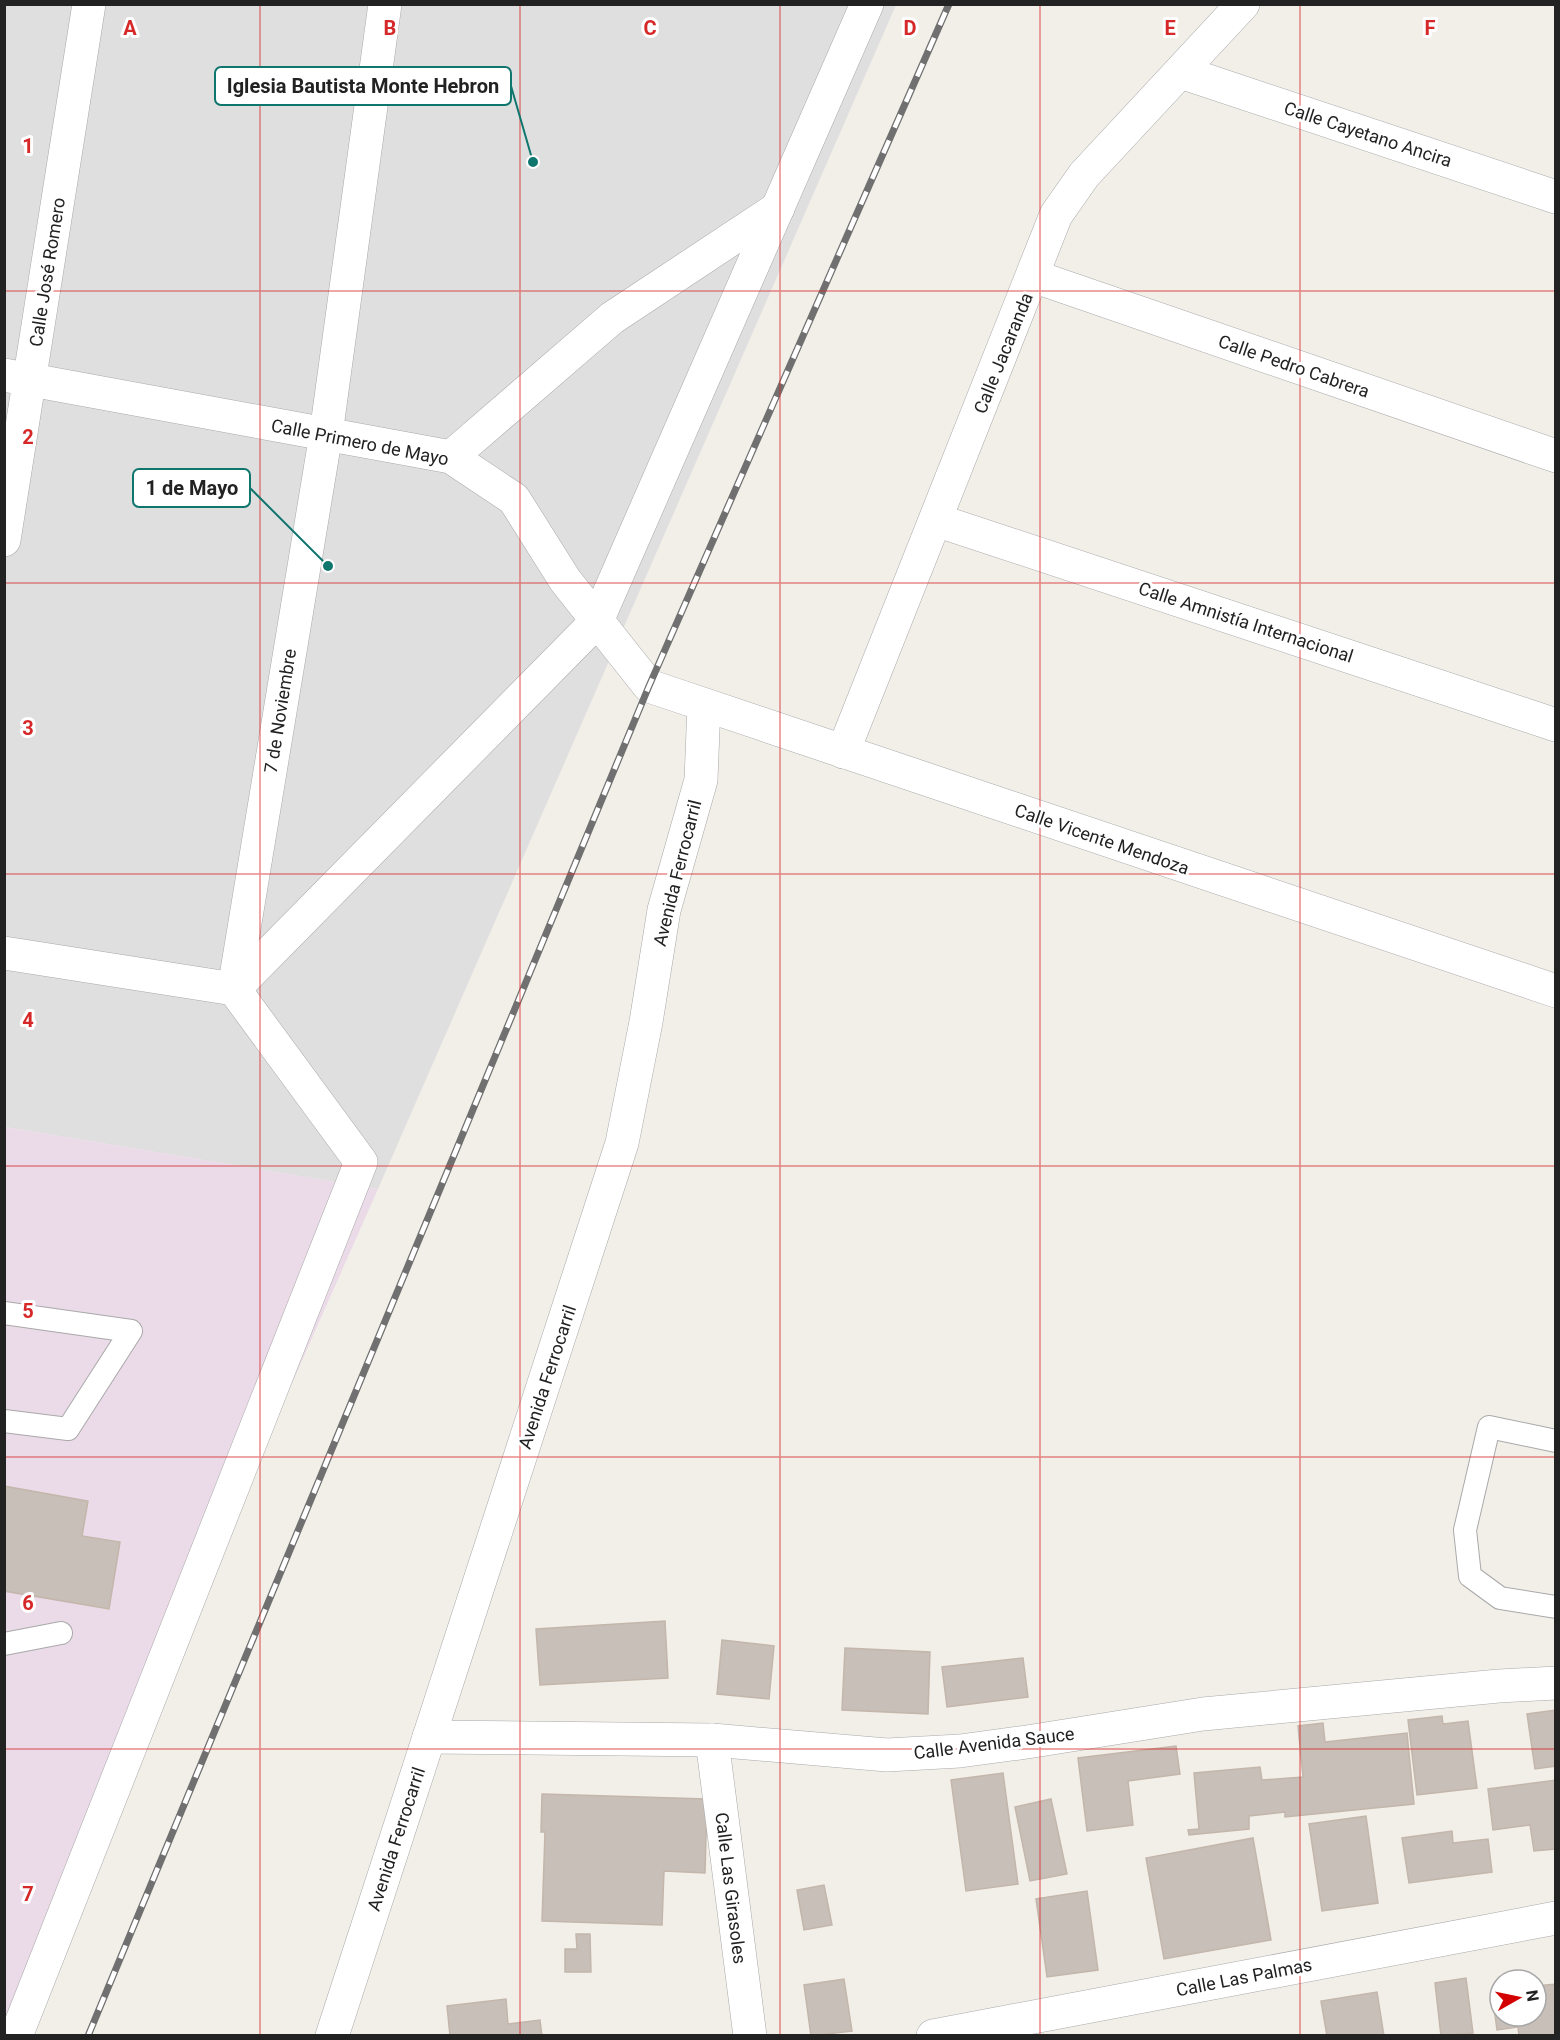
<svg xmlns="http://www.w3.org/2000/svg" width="1560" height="2040" viewBox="0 0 1560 2040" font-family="Roboto,sans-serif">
	<rect width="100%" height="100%" fill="#f2efe9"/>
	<path fill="#e0dfdf" d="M4 5H896L378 1189 5 1127Z"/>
	<path fill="#ebdbe8" d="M5 1127 378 1189 5 2031Z"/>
	<g fill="#c7bfb8" stroke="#c4b6ab" stroke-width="1.5">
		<path d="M4 1486 88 1501 82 1536 120 1542 109 1609 4 1591Z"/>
		<path d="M665 1621 668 1678 540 1685 536 1629Z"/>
		<path d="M722 1640 774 1646 769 1699 717 1694Z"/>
		<path d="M845 1648 930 1652 928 1714 842 1710Z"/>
		<path d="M1023 1658 1028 1697 947 1707 942 1667Z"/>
		<path d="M1556 1710V1766L1535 1769 1527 1714Z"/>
		<path d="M1442 1716 1443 1724 1468 1721 1477 1788 1417 1795 1408 1720Z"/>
		<path d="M1323 1723 1325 1742 1407 1733 1414 1804 1285 1817V1812L1249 1816V1829L1189 1835 1188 1830 1199 1829 1194 1773 1260 1767 1262 1780 1303 1777 1298 1726Z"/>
		<path d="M1176 1746 1180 1774 1128 1781 1133 1825 1087 1831 1078 1758Z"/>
		<path d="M1003 1773 1018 1884 966 1891 951 1780Z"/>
		<path d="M1556 1780V1849L1534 1851 1530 1825 1493 1830 1488 1789Z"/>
		<path d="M542 1794 707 1799 705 1873 664 1871 662 1925 542 1921 545 1832H541Z"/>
		<path d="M1051 1799 1067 1874 1030 1881 1015 1807Z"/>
		<path d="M1366 1816 1378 1903 1322 1911 1309 1824Z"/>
		<path d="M1452 1831 1453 1843 1488 1839 1492 1872 1409 1883 1402 1838Z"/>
		<path d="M1253 1838 1271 1940 1164 1959 1146 1858Z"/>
		<path d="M824 1885 832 1925 804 1930 797 1890Z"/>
		<path d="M1087 1891 1098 1970 1047 1977 1036 1899Z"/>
		<path d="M576 1934H590L591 1972H565V1949H577Z"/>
		<path d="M1466 1978 1473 2033 1441 2036 1435 1983Z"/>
		<path d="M844 1979 852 2031 811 2036 804 1985Z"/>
		<path d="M1556 1984V2036H1519L1518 2027 1497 2030 1492 1993 1500 1991V2016H1536V1986Z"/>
		<path d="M1377 1992 1384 2036H1327L1321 2001Z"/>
		<path d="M506 1999 508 2024 540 2020 542 2036H450L447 2006Z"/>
	</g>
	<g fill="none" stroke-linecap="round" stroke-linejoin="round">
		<defs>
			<g id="lane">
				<path d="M4 1313 131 1331 68 1429 4 1421"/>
				<path d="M1556 1441 1489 1427 1465 1530 1470 1576 1500 1598 1556 1607"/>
				<path d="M4 1644 61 1633"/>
			</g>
			<g id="street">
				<path d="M1181 72 1556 197"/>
				<path d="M1033 276 1556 456"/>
				<path d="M4 375 451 457 514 499 565 580 649 686 1556 991"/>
				<path d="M451 457 612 318 778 208"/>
				<path d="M936 520 1556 725"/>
				<path d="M4 540 89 4"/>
				<path d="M843 752 1056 215 1084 175 1243 4"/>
				<path d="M4 953 234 989"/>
				<path d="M234 989 597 621 867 4"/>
				<path d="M234 989 326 434 385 4"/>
				<path d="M429 1737 712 1740 887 1755 960 1751 1027 1742 1203 1714 1499 1686 1556 1683"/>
				<path d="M712 1740 750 2036"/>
				<path d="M16 2036 361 1162 234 989"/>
				<path d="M332 2036 622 1143 646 1022 664 910 701 780 704 705"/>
				<path d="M933 2036 1556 1918"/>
			</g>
		</defs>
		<use href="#lane" stroke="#a9a9a9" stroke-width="24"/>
		<use href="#street" stroke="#a9a9a9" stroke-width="34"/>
		<use href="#lane" stroke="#fff" stroke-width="22"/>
		<use href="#street" stroke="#fff" stroke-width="33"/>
		<defs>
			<path id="rail" d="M88 2036 649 686 949 4"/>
		</defs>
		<use href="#rail" stroke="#707070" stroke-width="7"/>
		<use href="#rail" stroke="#fff" stroke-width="4.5" stroke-dasharray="14" stroke-linecap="butt"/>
	</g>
	<path fill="none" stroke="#d62828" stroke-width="1.5" stroke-opacity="0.55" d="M260 4V2036M520 4V2036M780 4V2036M1040 4V2036M1300 4V2036M4 291H1556M4 583H1556M4 874H1556M4 1166H1556M4 1457H1556M4 1749H1556"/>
	<g text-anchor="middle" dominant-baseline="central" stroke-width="6" stroke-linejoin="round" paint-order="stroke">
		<g font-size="18" fill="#222" stroke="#fff">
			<text transform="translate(1368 134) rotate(18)">Calle Cayetano Ancira</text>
			<text transform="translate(47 272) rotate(-81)">Calle José Romero</text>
			<text transform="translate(1003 353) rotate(-68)">Calle Jacaranda</text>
			<text transform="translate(1294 366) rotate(19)">Calle Pedro Cabrera</text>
			<text transform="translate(360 442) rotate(11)">Calle Primero de Mayo</text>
			<text transform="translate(1246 622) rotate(18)">Calle Amnistía Internacional</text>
			<text transform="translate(280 711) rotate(-81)">7 de Noviembre</text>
			<text transform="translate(1102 839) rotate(19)">Calle Vicente Mendoza</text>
			<text transform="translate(677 873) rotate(-76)">Avenida Ferrocarril</text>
			<text transform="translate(547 1377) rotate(-72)">Avenida Ferrocarril</text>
			<text transform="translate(994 1743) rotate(-7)">Calle Avenida Sauce</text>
			<text transform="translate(396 1839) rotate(-72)">Avenida Ferrocarril</text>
			<text transform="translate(731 1888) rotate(83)">Calle Las Girasoles</text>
			<text transform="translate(1244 1977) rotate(-11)">Calle Las Palmas</text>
		</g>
	</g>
	<g font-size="20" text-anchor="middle" font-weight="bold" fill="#d62828" stroke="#fff" stroke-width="6" stroke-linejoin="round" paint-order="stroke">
		<text x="130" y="35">A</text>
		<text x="390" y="35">B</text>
		<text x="650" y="35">C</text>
		<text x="910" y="35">D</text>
		<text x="1170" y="35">E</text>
		<text x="1430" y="35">F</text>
		<text x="28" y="153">1</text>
		<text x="28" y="444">2</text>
		<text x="28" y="735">3</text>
		<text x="28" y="1027">4</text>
		<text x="28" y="1318">5</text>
		<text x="28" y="1610">6</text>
		<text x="28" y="1901">7</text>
	</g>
	<path fill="none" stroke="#0f766e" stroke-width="2" d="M533 162L511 86M328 566L250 488"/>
	<g fill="#0f766e" stroke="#fff" stroke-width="2">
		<circle cx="533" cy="162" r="6"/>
		<circle cx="328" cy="566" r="6"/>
	</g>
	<g fill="#fff" stroke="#0f766e" stroke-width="2">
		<rect x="215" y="67" width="296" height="38" rx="6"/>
		<rect x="133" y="469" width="117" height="38" rx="6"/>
	</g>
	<g font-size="20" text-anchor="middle" font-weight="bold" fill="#222">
		<text x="363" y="93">Iglesia Bautista Monte Hebron</text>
		<text x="192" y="495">1 de Mayo</text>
	</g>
	<rect width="1560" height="2040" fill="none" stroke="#222222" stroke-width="12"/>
	<g transform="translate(1518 1998) rotate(81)"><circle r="28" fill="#ffffff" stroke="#a7a7a7" stroke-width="1.5"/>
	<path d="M0-4.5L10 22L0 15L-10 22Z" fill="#d40000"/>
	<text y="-9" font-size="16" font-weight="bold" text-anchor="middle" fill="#222222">N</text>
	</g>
</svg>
